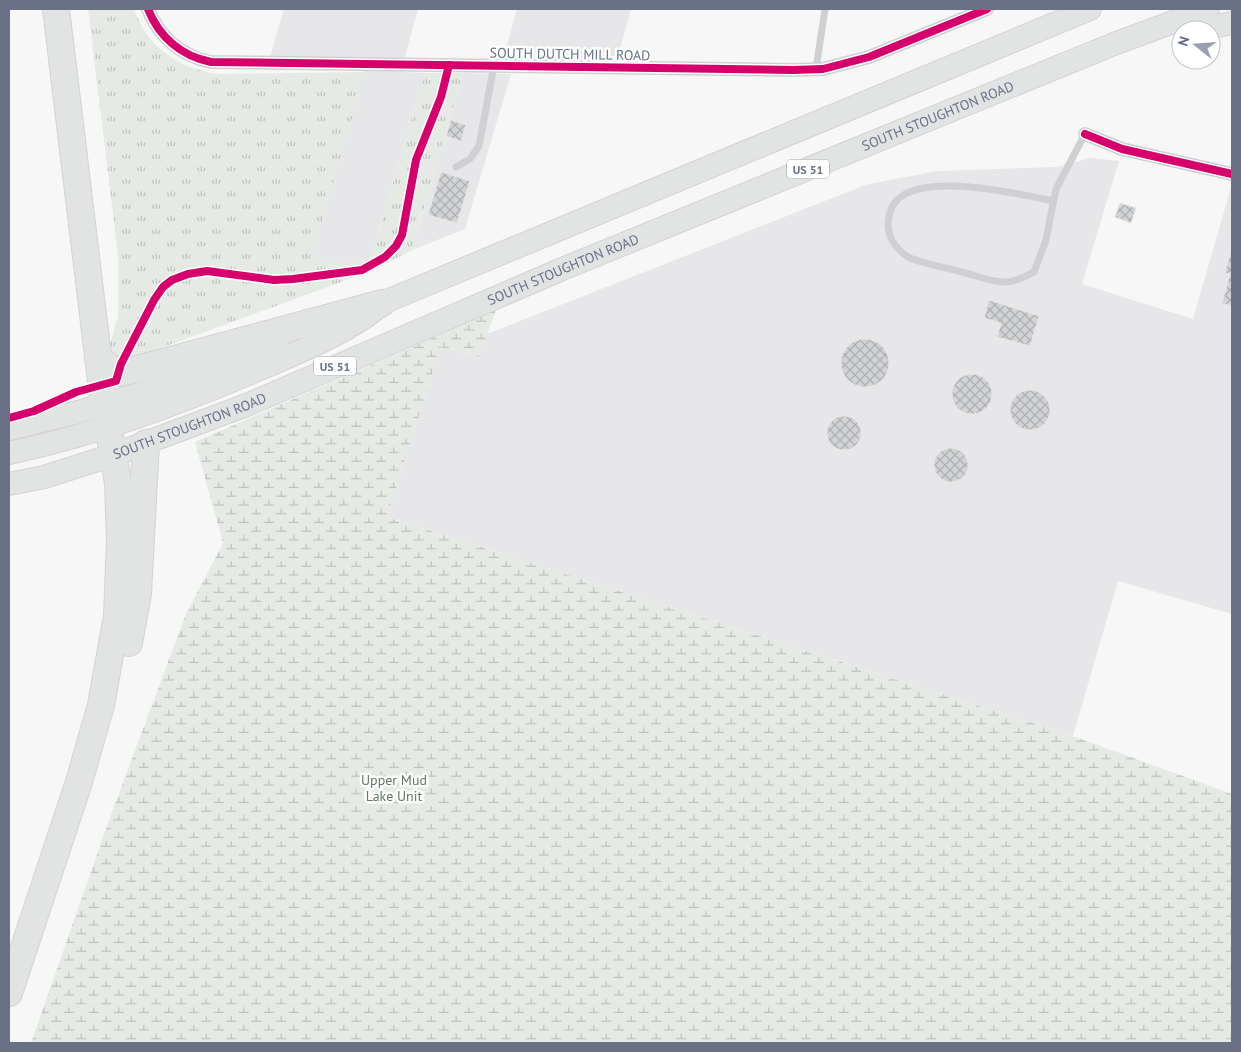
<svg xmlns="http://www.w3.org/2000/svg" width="1241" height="1052" viewBox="0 0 1241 1052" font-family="'PT Sans',sans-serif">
	<defs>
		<pattern id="grass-tufts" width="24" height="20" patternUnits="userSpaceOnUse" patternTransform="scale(1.25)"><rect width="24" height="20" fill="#e6eae5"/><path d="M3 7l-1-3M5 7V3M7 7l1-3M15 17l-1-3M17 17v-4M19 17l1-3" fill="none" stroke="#bec2bf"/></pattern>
		<pattern id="wetland-marsh" width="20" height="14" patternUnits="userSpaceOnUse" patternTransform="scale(1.25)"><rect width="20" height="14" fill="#e6eae5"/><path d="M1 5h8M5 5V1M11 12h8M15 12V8" fill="none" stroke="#bec2bf"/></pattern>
		<pattern id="building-cross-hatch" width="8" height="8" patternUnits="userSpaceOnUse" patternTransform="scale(1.25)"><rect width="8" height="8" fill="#d2d3d4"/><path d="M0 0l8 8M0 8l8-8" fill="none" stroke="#aeb0b2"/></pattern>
	</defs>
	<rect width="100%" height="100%" fill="#f7f7f7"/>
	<g fill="#e7e7e9">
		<path d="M284 9H418L401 72 425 73 370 261 310 260 367 58 270 57Z"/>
		<path d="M517 9H631L616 64 503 59Z"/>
		<path d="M463 73 511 74 465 229 412 250Z"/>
		<path d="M1091 158 1119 161 1082 284 1193 319 1232 184V614L1118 581 1073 736 387 517 441 347 479 357 487 334 868 184 938 171 1056 167Z"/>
	</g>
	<path fill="url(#grass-tufts)" d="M88 9H134C147 47 178 68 217 74L365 72 311 260 370 261 425 73H463L412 250 374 270 147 353 124 365 107 355 118 316V255Z"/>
	<path fill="url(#wetland-marsh)" d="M496 310 479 357 441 347 387 517 1073 736 1232 794V1043H31L109 820 186 614 223 543 195 442Z"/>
	<g fill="url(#building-cross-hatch)" stroke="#e6e6e6">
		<path d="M451 120 466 125 461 141 446 136Z"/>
		<path d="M441 172 470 181 457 223 428 215Z"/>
		<path d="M1120 203 1136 208 1131 223 1115 217Z"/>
		<path d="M1231 251H1232V306L1222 303 1230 274 1225 273Z"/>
		<path d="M989 300 1039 316 1030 346 997 337 1001 323 984 318Z"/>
		<circle cx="865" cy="363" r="24"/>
		<circle cx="972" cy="394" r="20"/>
		<circle cx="1030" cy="410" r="20"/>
		<circle cx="844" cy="433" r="17"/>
		<circle cx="951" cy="465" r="17"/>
	</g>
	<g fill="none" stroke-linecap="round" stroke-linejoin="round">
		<defs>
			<g id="primary">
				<path d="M1199 30 1232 23"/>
				<path d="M365 310 1090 9"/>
				<path d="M9 429 78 412 139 394 278 341"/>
				<path d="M9 453C98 434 183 402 267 366 306 349 346 333 380 306"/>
				<path id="s1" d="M9 484 44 477 113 455 244 406 567 267 1114 44 1208 9"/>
			</g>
			<g id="highway">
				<path d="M98 359 119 373 126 372 382 303"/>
				<path d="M129 643 138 594 146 443"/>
				<path d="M9 993 79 782 101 705 117 616 120 541 118 483 103 397 56 9"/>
			</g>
		</defs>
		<use href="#primary" stroke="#d3d3d5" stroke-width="24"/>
		<use href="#highway" stroke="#d3d3d4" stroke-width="28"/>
		<g stroke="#cfd0d2" stroke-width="7">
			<path d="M816 69 825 9"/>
			<path d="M456 167 470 159 479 146 494 65"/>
			<path d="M1053 201C1020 194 908 167 891 209 887 220 887 232 893 242 897 249 906 257 913 259 929 265 948 268 965 273 977 276 990 281 1002 282 1013 283 1025 277 1034 272L1046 240 1056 189 1085 134"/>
		</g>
		<g stroke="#cfd0d2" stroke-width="14">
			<path d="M148 9C159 37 181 56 211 62L793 70 823 69 869 57 987 9"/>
			<path d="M1085 134 1122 149 1232 174"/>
		</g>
		<use href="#primary" stroke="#e2e3e3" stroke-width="22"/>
		<use href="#highway" stroke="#e2e3e3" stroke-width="26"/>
		<defs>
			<g id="cycleway">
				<path d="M148 9C159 37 181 56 211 62L793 70 823 69 869 57 987 9"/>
				<path d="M1085 134 1122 149 1232 174"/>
				<path d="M9 418 34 411 76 392 116 381 121 364 154 300 163 287 172 280 188 274 207 271 274 280 293 279 362 270 385 257 396 246 402 235 416 160 441 97 449 65"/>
			</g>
		</defs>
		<use href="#cycleway" stroke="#fff" stroke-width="11"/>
		<use href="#cycleway" stroke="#d6006c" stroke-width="8"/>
	</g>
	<g text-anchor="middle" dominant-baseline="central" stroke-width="5" stroke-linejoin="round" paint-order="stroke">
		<g fill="#fff" stroke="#959caa" stroke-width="1">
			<rect x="787" y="159.5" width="42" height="19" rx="4"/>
			<rect x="314" y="356.5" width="42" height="19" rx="4"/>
		</g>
		<g font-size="12" font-weight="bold" fill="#687186">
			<text x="808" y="169">US 51</text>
			<text x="335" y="366">US 51</text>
		</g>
		<g font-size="14" fill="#687186" stroke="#fff">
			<text transform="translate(570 54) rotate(1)">SOUTH DUTCH MILL ROAD</text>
			<text stroke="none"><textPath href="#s1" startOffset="1000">SOUTH STOUGHTON ROAD</textPath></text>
			<text stroke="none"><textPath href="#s1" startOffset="595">SOUTH STOUGHTON ROAD</textPath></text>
			<text stroke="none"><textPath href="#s1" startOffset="190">SOUTH STOUGHTON ROAD</textPath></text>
		</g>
		<g font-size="14" fill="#637864" stroke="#fff">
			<text x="394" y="780">Upper Mud<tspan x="394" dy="16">Lake Unit</tspan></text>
		</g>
	</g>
	<rect width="1241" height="1052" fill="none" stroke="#687186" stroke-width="20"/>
	<g transform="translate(1196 45) rotate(287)"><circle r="24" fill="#ffffff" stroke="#c3c6cf"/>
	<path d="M0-4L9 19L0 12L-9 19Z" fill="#9aa0ae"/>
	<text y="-8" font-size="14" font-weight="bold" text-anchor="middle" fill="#687186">N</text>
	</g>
</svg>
